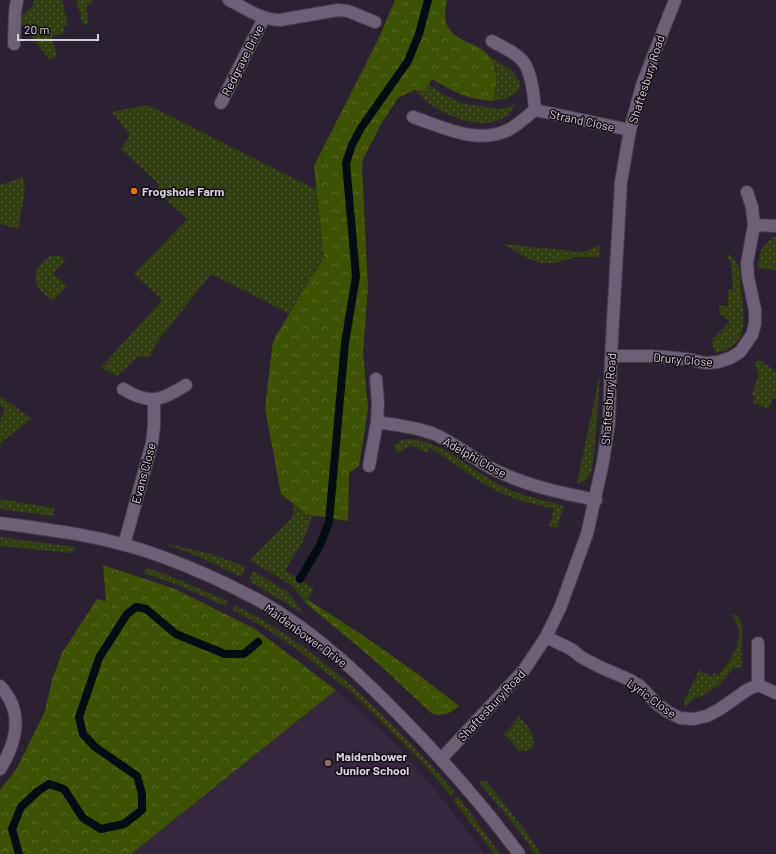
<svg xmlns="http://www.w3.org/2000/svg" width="776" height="854" viewBox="0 0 776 854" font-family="Barlow,sans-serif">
	<defs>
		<pattern id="grass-dots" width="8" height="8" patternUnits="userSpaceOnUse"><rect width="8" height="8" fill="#2f3d10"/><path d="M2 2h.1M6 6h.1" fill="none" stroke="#4c5832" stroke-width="1.8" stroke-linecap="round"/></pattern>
		<pattern id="forest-crowns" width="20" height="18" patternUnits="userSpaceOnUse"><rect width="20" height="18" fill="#3e5203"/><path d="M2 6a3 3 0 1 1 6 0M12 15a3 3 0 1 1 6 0" fill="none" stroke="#596a27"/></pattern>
	</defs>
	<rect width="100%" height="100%" fill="#2c2033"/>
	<path fill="#36273f" d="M336 690 392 741 432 786 485 854H131Z"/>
	<g fill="url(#grass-dots)">
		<path d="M34 0H62L68 25 63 26 65 33 52 36 57 57 49 59 21 23 20 17C26 11 34 9 34 0Z"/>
		<path d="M76 0H93L86 7 89 23 83 25Z"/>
		<path d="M490 56 513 72 520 82 519 91 505 99 492 101C499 81 497 75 490 56Z"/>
		<path d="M429 85 442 94 464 104 502 109 515 104C512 110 509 115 503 118 482 131 446 116 428 103 423 99 419 94 415 90L425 91Z"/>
		<path d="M141 106H150L317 190 324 257 290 314 211 274 155 345 150 357H137L117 376 102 368 98 371 162 300 134 274 187 219 156 190 160 185 121 149 130 135 112 112Z"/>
		<path d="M23 177 25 191 18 229 0 224V185Z"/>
		<path d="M774 237H776V270L758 268C759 253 761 246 774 237Z"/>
		<path d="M503 244 583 252 600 245 599 257H577L554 263H542L529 259Z"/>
		<path d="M728 253C731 257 736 261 738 265 741 271 740 283 741 290 744 316 750 347 716 353L711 341 730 322 719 312V306H728V290L733 289 731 263 727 258Z"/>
		<path d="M53 255 61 256 66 260 53 273 67 286 53 301C49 297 42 293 39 288 30 273 40 262 53 255Z"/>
		<path d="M759 360 776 371V399L773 398 768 409 753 403 755 398 752 393 759 374 754 363Z"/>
		<path d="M600 373 597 421 592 471C588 479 585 482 577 483Z"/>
		<path d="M0 396 32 419 1 442 0 452V423L4 408 0 406Z"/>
		<path d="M408 439C444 441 470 470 500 485 520 496 543 500 564 506L557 528 549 526 554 509C534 504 513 500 495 490 472 479 453 461 430 448L427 453 412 445 397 453 394 446 401 441Z"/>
		<path d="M0 499 54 508V516L0 509Z"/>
		<path d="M294 505 306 514 313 515 303 541 285 570 314 589 306 603 291 585 250 560 290 520 293 516Z"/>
		<path d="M0 537 75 547 74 551 71 553 0 546Z"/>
		<path d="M163 543 212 554 244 566 245 569 241 577 200 557Z"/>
		<path d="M148 568 170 576 227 601 225 606 178 585 143 573Z"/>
		<path d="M253 571 288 592 304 614 251 582 250 577Z"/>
		<path d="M235 605C244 610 255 615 264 621 338 665 398 728 455 792L451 796 422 762 351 692 291 645 262 626 233 610Z"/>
		<path d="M730 613 737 616 742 623V667L733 669 720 684 703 696 694 698 685 708 684 701 699 670 712 677 714 673 719 675C734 655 749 636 730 613Z"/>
		<path d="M519 716C525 724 540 738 531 748 527 751 523 752 519 751L510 740 504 735Z"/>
		<path d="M478 781H486L491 787 527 833 541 854H535L523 836Z"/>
		<path d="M458 796 500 854H494L453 800Z"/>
	</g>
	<g fill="url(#forest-crowns)">
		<path d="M395 0H447C446 7 444 15 446 22 452 43 478 41 489 56 491 58 492 62 493 64 498 78 497 87 492 101 469 100 451 91 432 79L425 91 414 90 398 98 381 124 363 159 362 168 368 288 363 351 368 409 359 466 349 473 348 521 306 514 281 494 265 408 273 341 324 257 314 166 377 42Z"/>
		<path d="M103 565 175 589 255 629 336 690 131 854H0V790L17 768 45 711 52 680 62 653 97 599 106 601Z"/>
		<path d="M308 600 364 636 419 675 459 706C449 714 443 717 431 713L380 665 306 603Z"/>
	</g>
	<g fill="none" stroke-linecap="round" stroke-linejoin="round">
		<g stroke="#020e14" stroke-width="8">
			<path d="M300 579 320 545 329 522 345 343 356 276 346 163 352 145 361 128 408 61 419 34 428 0"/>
			<path d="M19 854 12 829 21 807 38 791 49 784 64 789 83 818 101 829 124 824 142 810V794L137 776 95 747 83 734 79 717 99 658 127 614 136 607 146 609 176 634 225 654H244L258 642"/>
		</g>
		<defs>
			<g id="street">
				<path d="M229 0C245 8 261 20 280 20L338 10 348 11 375 22"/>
				<path d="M492 41C502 47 518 53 525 64 532 77 534 95 535 110"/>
				<path d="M14 44 15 12 17 0"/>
				<path d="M221 103 264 18"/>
				<path d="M413 117C443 127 479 146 510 129 519 124 527 116 535 110L630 130"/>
				<path d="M747 192 752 207 754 225 776 226"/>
				<path d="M611 356H652L687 359 706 363 718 362 730 358 740 352 752 335 755 324V310L748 277 747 263 754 225"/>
				<path d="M123 389C150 405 160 401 186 385"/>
				<path d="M377 422C396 425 416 427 434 434 456 443 475 461 497 471 528 486 562 493 596 500"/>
				<path d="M369 466 377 422 378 402 376 379"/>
				<path d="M124 545 152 443 154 426V399"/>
				<path d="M546 637 571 649 581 657 600 667 630 680 640 686 657 704 668 712 680 718 694 719 707 716 720 709 747 690 758 685"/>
				<path d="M758 643V685L776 693"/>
				<path d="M0 686C24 711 17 742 0 769"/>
				<path d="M442 758 524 670 546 637 560 608 587 534 603 462 609 422 611 356 621 182 630 130 642 85 675 0"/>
			</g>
			<path id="secondary" d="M0 523C54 530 109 537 160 556 196 569 233 586 267 605 318 635 361 676 402 718 444 761 483 805 519 854"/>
		</defs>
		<use href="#street" stroke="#473d4d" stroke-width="14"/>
		<use href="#secondary" stroke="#473d4d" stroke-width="14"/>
		<use href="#street" stroke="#6d5f75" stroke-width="12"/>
		<use href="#secondary" stroke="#6d5f75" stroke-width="12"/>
	</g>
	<circle fill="#e8710a" stroke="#120d15" stroke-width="1.5" cx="134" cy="191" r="4"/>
	<circle fill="#8d6e63" stroke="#120d15" stroke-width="1.5" cx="328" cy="763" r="4"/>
	<g text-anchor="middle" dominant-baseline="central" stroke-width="3" stroke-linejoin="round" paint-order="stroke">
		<g font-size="12" fill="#d8d0dd" stroke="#120d15">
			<text transform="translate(242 60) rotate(-63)">Redgrave Drive</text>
			<text transform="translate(646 79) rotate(-72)">Shaftesbury Road</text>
			<text transform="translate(582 120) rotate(12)">Strand Close</text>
			<text transform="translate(683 359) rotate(5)">Drury Close</text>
			<text transform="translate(608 399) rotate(-86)">Shaftesbury Road</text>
			<text transform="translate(475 457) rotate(29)">Adelphi Close</text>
			<text transform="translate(143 473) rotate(-75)">Evans Close</text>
			<text transform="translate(306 635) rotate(36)">Maidenbower Drive</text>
			<text transform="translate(652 698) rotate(36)">Lyric Close</text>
			<text transform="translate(491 705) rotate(-47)">Shaftesbury Road</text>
		</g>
		<g font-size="12" font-weight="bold" fill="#d8d0dd" stroke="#120d15" text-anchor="start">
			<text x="142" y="191">Frogshole Farm</text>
			<text x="336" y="756">Maidenbower<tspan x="336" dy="14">Junior School</tspan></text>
		</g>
	</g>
	<path d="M18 34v6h80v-6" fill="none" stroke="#d8d0dd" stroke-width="2"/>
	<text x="24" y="34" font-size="12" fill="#d8d0dd" stroke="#120d15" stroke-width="3" paint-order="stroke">20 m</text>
</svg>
